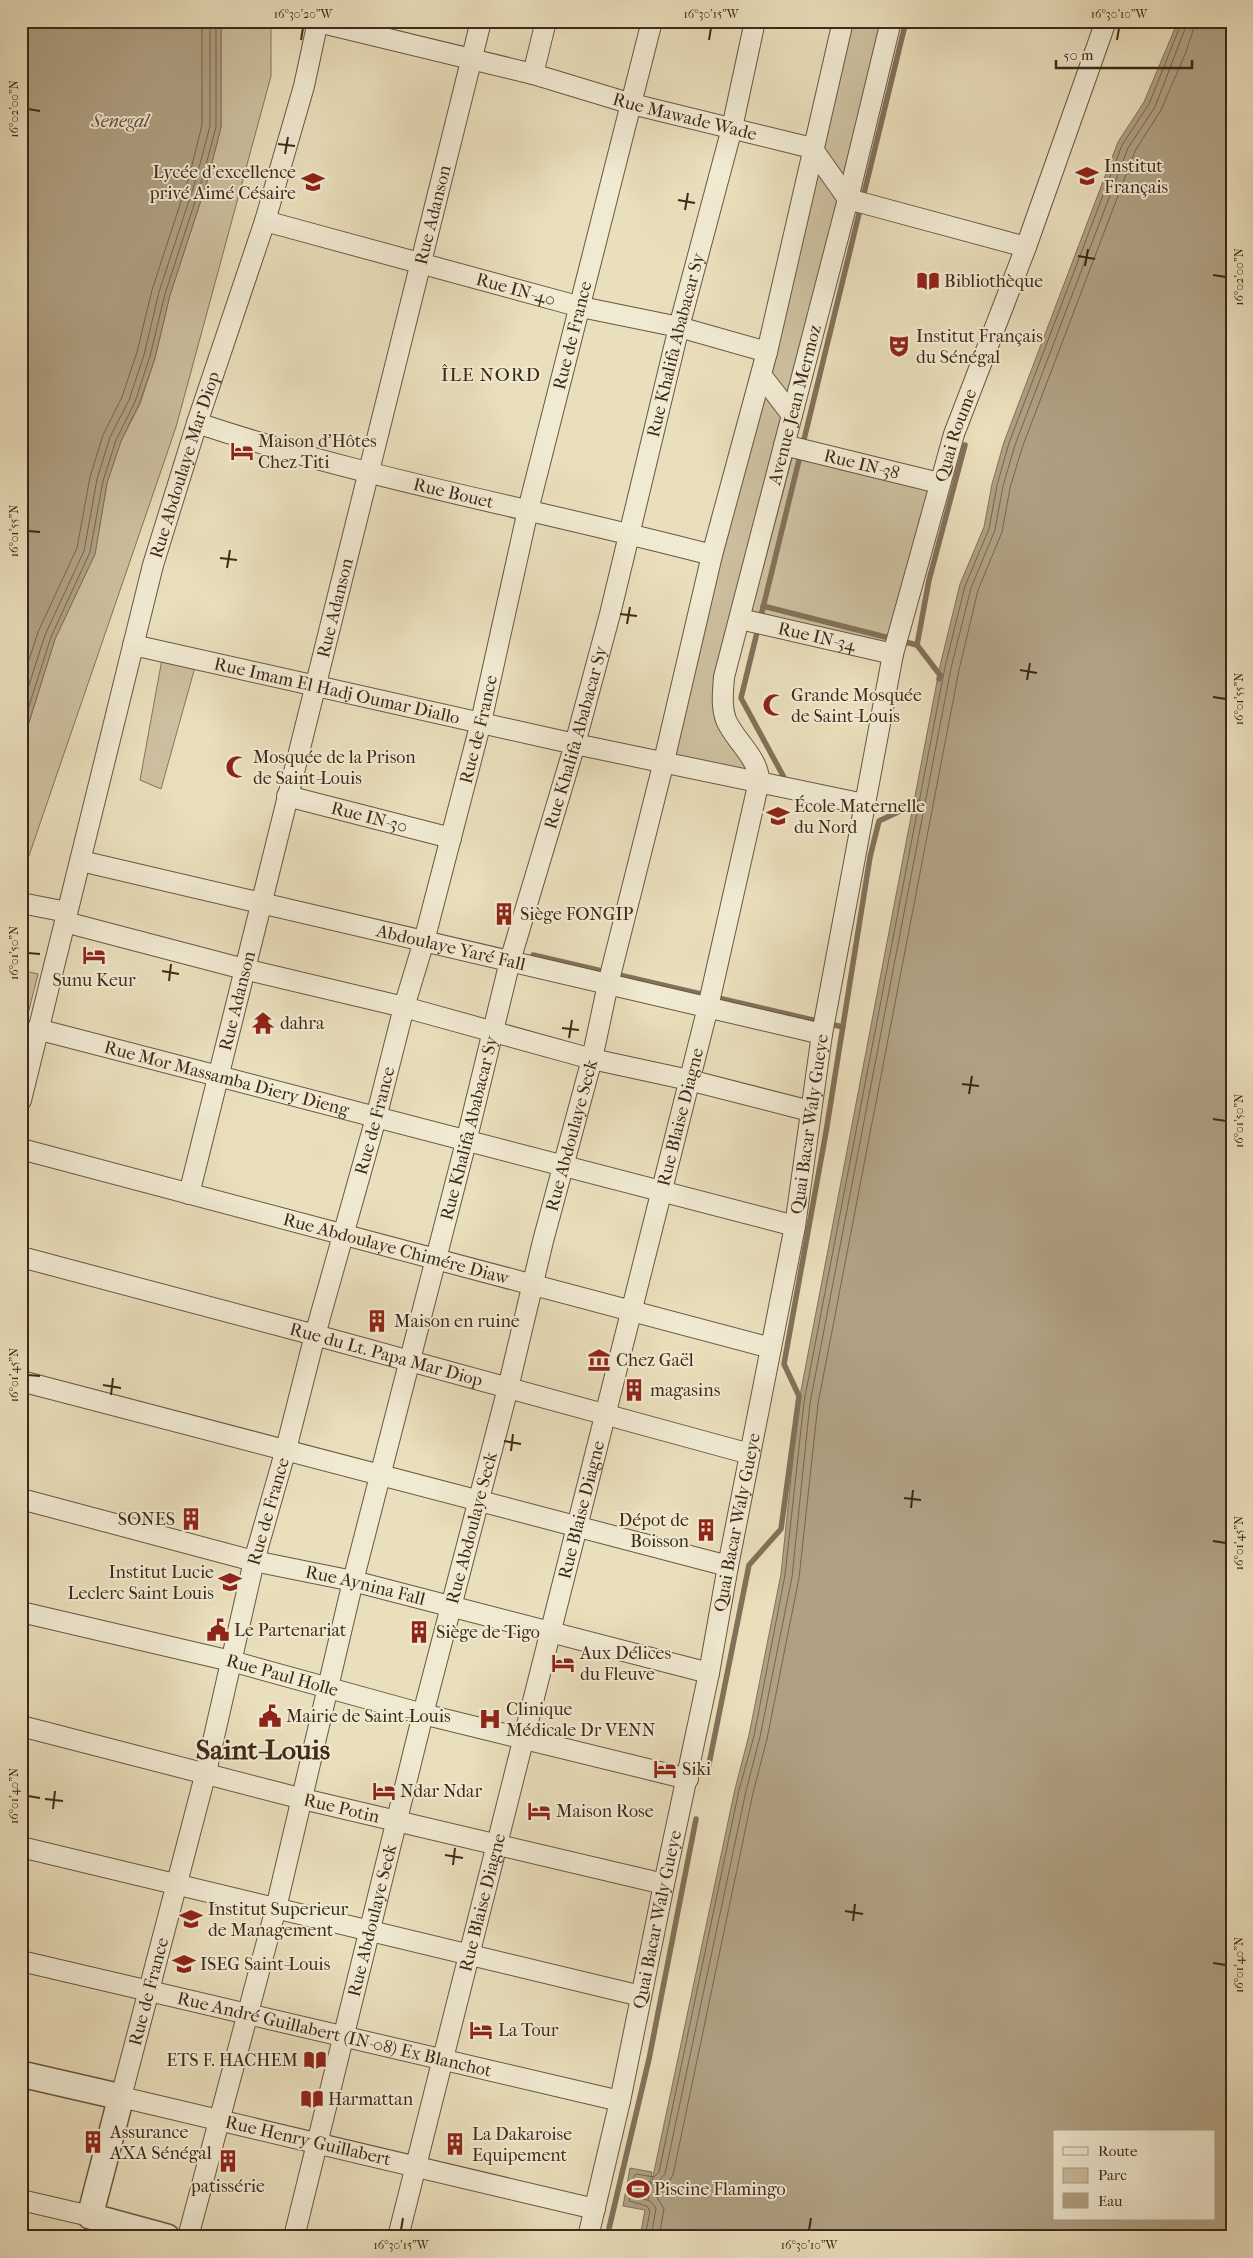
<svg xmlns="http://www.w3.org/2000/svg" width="1253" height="2258" viewBox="0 0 1253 2258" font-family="'IM FELL French Canon',serif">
	<rect width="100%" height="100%" fill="#eadfbc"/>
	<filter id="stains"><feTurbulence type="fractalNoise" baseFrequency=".004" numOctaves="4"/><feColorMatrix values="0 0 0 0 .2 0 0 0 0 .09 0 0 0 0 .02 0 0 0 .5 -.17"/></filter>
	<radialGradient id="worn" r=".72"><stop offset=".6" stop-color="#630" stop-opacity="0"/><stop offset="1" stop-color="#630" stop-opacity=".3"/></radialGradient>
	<g fill="#cdc0a0" stroke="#86745c">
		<path d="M221 21H271V76L176 427 21 879V748L55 639 95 554 107 483 121 441 140 404 155 358 170 295 207 182 221 127Z"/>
		<path d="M849 21H886L715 688 756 776 670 757Z"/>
		<path d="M793 454 931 488 886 647 751 613Z"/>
		<path d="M162 659 195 667 161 789 140 780Z"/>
		<path d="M21 970 38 974 21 1042Z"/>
	</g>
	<g fill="#b0a184" stroke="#827159" fill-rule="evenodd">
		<path d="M21 21H221V127L207 182 170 295 155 358 139 404 121 441 107 483 95 554 55 639 21 748Z"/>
		<path d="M1178 21H1232V2237H640L645 2210 623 2206 630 2168 652 2172 648 2200 735 1789 749 1735 781 1574 799 1401 940 666 960 584 984 527 992 484 1004 442 1118 142 1144 102ZM1054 2132H1214V2219H1054Z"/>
	</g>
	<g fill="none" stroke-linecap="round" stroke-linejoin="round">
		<g stroke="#77654e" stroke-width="1">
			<path d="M21 685 38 632 77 548 90 477 103 435 122 397 137 352 152 290 189 177 202 125V21"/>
			<path d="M21 710 45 635 84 551 97 479 110 437 129 400 144 355 159 292 196 179 210 126V21"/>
			<path d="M21 731 51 637 90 552 103 481 116 440 135 402 150 356 165 294 202 180 216 127V21"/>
			<path d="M645 2237 650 2211 647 2206 629 2201 634 2176 636 2174 654 2177 659 2172 739 1790 754 1736 785 1575 804 1402 945 667 965 586 989 529 997 485 1009 443 1122 145 1149 104 1182 21"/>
			<path d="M651 2237 656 2208 650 2201 637 2197 639 2183 641 2181 657 2183 665 2174 746 1791 760 1737 792 1577 810 1403 951 668 971 588 995 530 1003 486 1015 445 1128 148 1155 107 1188 21"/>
			<path d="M659 2237 664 2209 654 2192 667 2185 673 2175 753 1793 767 1739 799 1578 818 1404 959 670 978 590 1002 532 1010 488 1022 448 1135 151 1161 110 1186 52 1196 21"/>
		</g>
		<g stroke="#827159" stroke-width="5.5">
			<path d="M763 606 917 645"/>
			<path d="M939 679 940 675 917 645 929 580 965 445"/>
			<path d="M787 783 741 698 906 21"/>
			<path d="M533 955 843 1027"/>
			<path d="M707 1774 749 1565 781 1529 799 1396 784 1364 826 1132 870 857 879 821 919 802"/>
			<path d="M607 2237 649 2059 696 1819"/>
		</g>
		<defs>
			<g id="minor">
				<path id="s1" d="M318 22 533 74 632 104 812 148 848 199 1026 247"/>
				<path d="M533 74 546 21"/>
				<path id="s2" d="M265 221 581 307 679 327 767 352"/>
				<path d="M761 375 792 415"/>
				<path id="s3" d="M197 423C365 479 541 510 712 555"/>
				<path id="s4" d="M784 445 939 483"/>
				<path id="s5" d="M740 619 893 654"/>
				<path id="s6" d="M133 645 575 744 864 804"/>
				<path id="s7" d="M287 796 451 838"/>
				<path id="s8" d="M81 861 822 1034"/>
				<path d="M21 903 67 912"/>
				<path d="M65 922 244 969 404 1007 592 1059 689 1080 810 1111"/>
				<path id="s9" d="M37 1029 795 1226"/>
				<path id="s10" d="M21 1100 153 565 197 423 265 221 304 86 318 21"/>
				<path id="s11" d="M21 1149 771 1348"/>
				<path id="s12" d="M189 1194 481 21"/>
				<path id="s13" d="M21 1257 315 1335 750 1454"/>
				<path d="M21 1381 728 1566"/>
				<path id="s14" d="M21 1499 254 1561 353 1581 709 1673"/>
				<path id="s15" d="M21 1612 231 1661 423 1714 688 1779"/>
				<path id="s16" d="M21 1726 303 1799 664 1884"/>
				<path d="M21 1847 641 1996"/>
				<path id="s17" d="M21 1961 620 2101"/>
				<path d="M21 2200 90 2216"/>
				<path id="s18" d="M595 2209 121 2097 206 1772 254 1561 286 1449 315 1335 376 1118 404 1007 424 941 481 722 528 510 652 21"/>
				<path id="s19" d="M188 2237 276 1908 353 1581 466 1142 510 961 575 744 610 614 679 327 732 128 755 21"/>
				<path id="s20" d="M294 2237 423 1714 508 1388 543 1241 592 1059 608 984 664 761 712 555 767 352 843 21"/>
				<path id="s21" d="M398 2237 708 1007 759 781C759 758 735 741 726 720 721 706 723 692 724 677L848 199 891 21"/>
				<path id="s22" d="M588 2237 620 2101 664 1884 709 1673 728 1566 795 1226 822 1034 893 654 954 434 1026 247 1106 21"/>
			</g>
			<path id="tertiary" d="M21 2074 121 2097 90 2216 167 2237"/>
		</defs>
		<use href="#minor" stroke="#695641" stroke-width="22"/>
		<use href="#tertiary" stroke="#695641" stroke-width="28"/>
		<use href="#minor" stroke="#f1ead3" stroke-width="20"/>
		<use href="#tertiary" stroke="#f1ead3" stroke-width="25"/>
	</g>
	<path fill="none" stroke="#3e2918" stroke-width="2" d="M301 40 303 28M709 40 711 28M1117 40 1119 28M28 109 40 111M278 144 295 146M285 154 288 137M678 200 695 203M685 210 688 193M1078 256 1095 259M1085 266 1088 249M1213 275 1226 277M28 531 40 532M220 558 237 560M227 568 230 550M620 614 637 616M627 624 630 607M1020 670 1037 673M1027 680 1030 663M1213 697 1226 699M28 953 40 954M162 971 179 974M169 981 171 964M562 1028 579 1030M569 1038 572 1020M962 1084 979 1086M969 1094 972 1076M1213 1119 1226 1121M28 1375 40 1376M103 1385 121 1388M111 1395 113 1378M504 1441 521 1444M511 1451 513 1434M904 1498 921 1500M911 1508 913 1490M1213 1541 1226 1543M28 1796 40 1798M45 1799 63 1801M53 1809 55 1791M445 1855 463 1858M453 1865 455 1848M845 1911 863 1914M853 1921 855 1904M1213 1963 1226 1965M401 2230 403 2218M809 2230 811 2218"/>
	<defs>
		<symbol id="school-bare" viewBox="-9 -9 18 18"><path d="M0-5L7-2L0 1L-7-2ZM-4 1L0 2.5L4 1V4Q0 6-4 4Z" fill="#8f2418" stroke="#f1ead3" stroke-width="2.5" paint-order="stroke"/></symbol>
		<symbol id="library-bare" viewBox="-9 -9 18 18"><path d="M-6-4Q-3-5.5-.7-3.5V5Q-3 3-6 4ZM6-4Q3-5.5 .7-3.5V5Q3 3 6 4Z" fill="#8f2418" stroke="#f1ead3" stroke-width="2.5" paint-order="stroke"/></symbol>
		<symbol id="theatre-bare" viewBox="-9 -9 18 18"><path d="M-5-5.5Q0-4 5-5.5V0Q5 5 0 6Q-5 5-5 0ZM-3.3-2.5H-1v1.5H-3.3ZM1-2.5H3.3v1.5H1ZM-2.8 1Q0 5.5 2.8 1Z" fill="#8f2418" stroke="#f1ead3" stroke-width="2.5" paint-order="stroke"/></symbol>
		<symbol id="hotel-bare" viewBox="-9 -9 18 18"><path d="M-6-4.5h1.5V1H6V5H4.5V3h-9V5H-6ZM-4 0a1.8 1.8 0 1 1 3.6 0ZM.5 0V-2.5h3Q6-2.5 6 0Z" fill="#8f2418" stroke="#f1ead3" stroke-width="2.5" paint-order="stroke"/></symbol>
		<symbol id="mosque-bare" viewBox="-9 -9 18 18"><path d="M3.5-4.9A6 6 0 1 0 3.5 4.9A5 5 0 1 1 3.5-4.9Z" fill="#8f2418" stroke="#f1ead3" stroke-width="2.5" paint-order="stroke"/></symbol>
		<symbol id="building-bare" viewBox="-9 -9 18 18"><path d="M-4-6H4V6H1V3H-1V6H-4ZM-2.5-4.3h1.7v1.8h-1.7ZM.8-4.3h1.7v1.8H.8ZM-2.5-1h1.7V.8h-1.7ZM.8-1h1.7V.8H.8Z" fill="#8f2418" stroke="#f1ead3" stroke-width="2.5" paint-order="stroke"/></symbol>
		<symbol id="temple-bare" viewBox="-9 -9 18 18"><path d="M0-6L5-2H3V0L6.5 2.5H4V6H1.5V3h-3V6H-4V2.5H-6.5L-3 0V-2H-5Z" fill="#8f2418" stroke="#f1ead3" stroke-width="2.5" paint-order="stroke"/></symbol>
		<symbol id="museum-bare" viewBox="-9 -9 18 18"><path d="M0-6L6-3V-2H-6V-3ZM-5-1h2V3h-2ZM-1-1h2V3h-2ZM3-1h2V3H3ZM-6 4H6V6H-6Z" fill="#8f2418" stroke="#f1ead3" stroke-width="2.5" paint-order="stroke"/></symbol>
		<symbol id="civic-bare" viewBox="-9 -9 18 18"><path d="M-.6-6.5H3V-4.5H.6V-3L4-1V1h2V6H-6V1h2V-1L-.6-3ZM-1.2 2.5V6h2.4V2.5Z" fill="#8f2418" stroke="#f1ead3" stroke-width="2.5" paint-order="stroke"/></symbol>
		<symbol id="hospital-bare" viewBox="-9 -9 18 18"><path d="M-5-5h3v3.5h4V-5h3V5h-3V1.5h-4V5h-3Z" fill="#8f2418" stroke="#f1ead3" stroke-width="2.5" paint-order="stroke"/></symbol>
		<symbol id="university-bare" viewBox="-9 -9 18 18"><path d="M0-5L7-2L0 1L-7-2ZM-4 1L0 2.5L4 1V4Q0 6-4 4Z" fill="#8f2418" stroke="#f1ead3" stroke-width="2.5" paint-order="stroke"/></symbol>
		<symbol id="stadium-bare" viewBox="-9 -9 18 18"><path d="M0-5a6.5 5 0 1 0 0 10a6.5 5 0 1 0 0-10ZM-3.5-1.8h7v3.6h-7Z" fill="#8f2418" stroke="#f1ead3" stroke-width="2.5" paint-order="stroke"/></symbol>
	</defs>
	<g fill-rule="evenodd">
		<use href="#school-bare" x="1071" y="160" width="32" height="32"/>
		<use href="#school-bare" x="297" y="166" width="32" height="32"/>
		<use href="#library-bare" x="912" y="265" width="32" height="32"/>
		<use href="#theatre-bare" x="883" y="330" width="32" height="32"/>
		<use href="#hotel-bare" x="226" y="435" width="32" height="32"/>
		<use href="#mosque-bare" x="758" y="689" width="32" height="32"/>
		<use href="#mosque-bare" x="221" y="751" width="32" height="32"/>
		<use href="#school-bare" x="762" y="800" width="32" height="32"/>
		<use href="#building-bare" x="488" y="898" width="32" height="32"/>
		<use href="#hotel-bare" x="78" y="939" width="32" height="32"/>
		<use href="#temple-bare" x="247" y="1007" width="32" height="32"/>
		<use href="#building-bare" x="361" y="1305" width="32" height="32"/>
		<use href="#museum-bare" x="583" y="1344" width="32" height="32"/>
		<use href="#building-bare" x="618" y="1374" width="32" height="32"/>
		<use href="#building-bare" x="175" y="1503" width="32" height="32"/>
		<use href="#building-bare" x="690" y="1514" width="32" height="32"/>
		<use href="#school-bare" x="214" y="1566" width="32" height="32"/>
		<use href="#civic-bare" x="202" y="1614" width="32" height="32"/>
		<use href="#building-bare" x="403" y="1616" width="32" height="32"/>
		<use href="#hotel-bare" x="547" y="1647" width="32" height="32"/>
		<use href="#civic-bare" x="254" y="1700" width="32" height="32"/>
		<use href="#hospital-bare" x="474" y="1703" width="32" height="32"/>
		<use href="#hotel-bare" x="649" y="1753" width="32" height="32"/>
		<use href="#hotel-bare" x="368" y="1775" width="32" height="32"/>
		<use href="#hotel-bare" x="523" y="1795" width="32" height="32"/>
		<use href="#university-bare" x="175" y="1903" width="32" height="32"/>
		<use href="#university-bare" x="168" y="1948" width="32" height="32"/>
		<use href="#hotel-bare" x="465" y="2014" width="32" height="32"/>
		<use href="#library-bare" x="299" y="2044" width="32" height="32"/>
		<use href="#library-bare" x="296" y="2083" width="32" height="32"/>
		<use href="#building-bare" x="77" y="2126" width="32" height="32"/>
		<use href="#building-bare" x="439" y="2128" width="32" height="32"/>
		<use href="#building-bare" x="212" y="2145" width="32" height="32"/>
		<use href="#stadium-bare" x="622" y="2173" width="32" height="32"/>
	</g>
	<g text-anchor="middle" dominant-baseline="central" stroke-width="4" stroke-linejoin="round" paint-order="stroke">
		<g font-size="18" fill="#3e2918" stroke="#f1ead3">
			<text stroke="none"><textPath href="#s1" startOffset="379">Rue Mawade Wade</textPath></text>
			<text stroke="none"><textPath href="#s12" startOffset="1009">Rue Adanson</textPath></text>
			<text stroke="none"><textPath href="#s2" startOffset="260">Rue IN-40</textPath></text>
			<text stroke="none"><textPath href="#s18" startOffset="2306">Rue de France</textPath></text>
			<text stroke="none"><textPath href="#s19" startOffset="1954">Rue Khalifa Ababacar Sy</textPath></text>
			<text stroke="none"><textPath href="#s21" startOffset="1895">Avenue Jean Mermoz</textPath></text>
			<text stroke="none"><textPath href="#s22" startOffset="1840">Quai Roume</textPath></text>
			<text stroke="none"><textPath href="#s10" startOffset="656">Rue Abdoulaye Mar Diop</textPath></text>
			<text stroke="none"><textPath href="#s4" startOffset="80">Rue IN-38</textPath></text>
			<text stroke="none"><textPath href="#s3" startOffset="266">Rue Bouet</textPath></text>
			<text stroke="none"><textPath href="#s12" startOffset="604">Rue Adanson</textPath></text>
			<text stroke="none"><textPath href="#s5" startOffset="79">Rue IN-34</textPath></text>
			<text stroke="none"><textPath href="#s6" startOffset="209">Rue Imam El Hadj Oumar Diallo</textPath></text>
			<text stroke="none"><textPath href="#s18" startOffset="1901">Rue de France</textPath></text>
			<text stroke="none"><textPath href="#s19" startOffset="1549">Rue Khalifa Ababacar Sy</textPath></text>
			<text stroke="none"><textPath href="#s7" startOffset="85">Rue IN-30</textPath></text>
			<text stroke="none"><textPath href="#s8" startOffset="380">Abdoulaye Yaré Fall</textPath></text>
			<text stroke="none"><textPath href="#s12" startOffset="199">Rue Adanson</textPath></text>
			<text stroke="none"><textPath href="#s9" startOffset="196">Rue Mor Massamba Diery Dieng</textPath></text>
			<text stroke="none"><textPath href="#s21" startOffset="1155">Rue Blaise Diagne</textPath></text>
			<text stroke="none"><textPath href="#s18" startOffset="1496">Rue de France</textPath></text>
			<text stroke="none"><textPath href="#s22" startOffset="1135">Quai Bacar Waly Gueye</textPath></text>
			<text stroke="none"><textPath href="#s19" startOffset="1144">Rue Khalifa Ababacar Sy</textPath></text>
			<text stroke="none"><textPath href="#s20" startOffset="1136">Rue Abdoulaye Seck</textPath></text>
			<text stroke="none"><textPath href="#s11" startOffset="388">Rue Abdoulaye Chimére Diaw</textPath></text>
			<text stroke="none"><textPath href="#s13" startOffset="378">Rue du Lt. Papa Mar Diop</textPath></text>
			<text stroke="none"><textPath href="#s21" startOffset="750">Rue Blaise Diagne</textPath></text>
			<text stroke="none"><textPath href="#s18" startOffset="1091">Rue de France</textPath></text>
			<text stroke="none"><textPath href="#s22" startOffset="730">Quai Bacar Waly Gueye</textPath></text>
			<text stroke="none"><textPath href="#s20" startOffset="731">Rue Abdoulaye Seck</textPath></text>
			<text stroke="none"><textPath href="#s14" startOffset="355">Rue Aynina Fall</textPath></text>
			<text stroke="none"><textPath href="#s15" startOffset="269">Rue Paul Holle</textPath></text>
			<text stroke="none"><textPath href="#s16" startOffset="331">Rue Potin</textPath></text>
			<text stroke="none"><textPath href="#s21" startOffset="345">Rue Blaise Diagne</textPath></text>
			<text stroke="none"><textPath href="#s22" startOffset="325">Quai Bacar Waly Gueye</textPath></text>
			<text stroke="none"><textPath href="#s20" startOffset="326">Rue Abdoulaye Seck</textPath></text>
			<text stroke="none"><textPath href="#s18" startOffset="596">Rue de France</textPath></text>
			<text stroke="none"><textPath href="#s17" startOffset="322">Rue André Guillabert (IN-08) Ex Blanchot</textPath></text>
			<text transform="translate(308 2141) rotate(13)">Rue Henry Guillabert</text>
		</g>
		<g font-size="18" fill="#3e2918" stroke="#f1ead3" text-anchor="start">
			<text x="1104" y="166">Institut<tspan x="1104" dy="21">Français</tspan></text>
			<text x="296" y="172" text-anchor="end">Lycée d'excellence<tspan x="296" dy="21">privé Aimé Césaire</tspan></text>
			<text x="944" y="281">Bibliothèque</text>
			<text x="916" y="336">Institut Français<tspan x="916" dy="21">du Sénégal</tspan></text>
			<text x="258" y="441">Maison d'Hôtes<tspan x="258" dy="21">Chez Titi</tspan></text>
			<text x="791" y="695">Grande Mosquée<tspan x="791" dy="21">de Saint-Louis</tspan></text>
			<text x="253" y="757">Mosquée de la Prison<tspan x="253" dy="21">de Saint-Louis</tspan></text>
			<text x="794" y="806">École Maternelle<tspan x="794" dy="21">du Nord</tspan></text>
			<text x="520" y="914">Siège FONGIP</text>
			<text x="94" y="980" text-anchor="middle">Sunu Keur</text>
			<text x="280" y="1023">dahra</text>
			<text x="394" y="1321">Maison en ruine</text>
			<text x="616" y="1360">Chez Gaël</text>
			<text x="650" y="1390">magasins</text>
			<text x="175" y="1519" text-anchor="end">SONES</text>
			<text x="689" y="1520" text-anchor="end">Dépot de<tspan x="689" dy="21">Boisson</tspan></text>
			<text x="214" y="1572" text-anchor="end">Institut Lucie<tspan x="214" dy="21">Leclerc Saint Louis</tspan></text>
			<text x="234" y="1630">Le Partenariat</text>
			<text x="436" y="1632">Siège de Tigo</text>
			<text x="580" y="1653">Aux Délices<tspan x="580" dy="21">du Fleuve</tspan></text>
			<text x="506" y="1709">Clinique<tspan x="506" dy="21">Médicale Dr VENN</tspan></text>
			<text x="286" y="1716">Mairie de Saint-Louis</text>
			<text x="682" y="1769">Siki</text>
			<text x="400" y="1791">Ndar Ndar</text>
			<text x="556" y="1811">Maison Rose</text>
			<text x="208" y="1909">Institut Superieur<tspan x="208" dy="21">de Management</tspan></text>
			<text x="200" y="1964">ISEG Saint-Louis</text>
			<text x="498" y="2030">La Tour</text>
			<text x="298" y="2060" text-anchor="end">ETS F. HACHEM</text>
			<text x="328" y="2099">Harmattan</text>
			<text x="110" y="2132">Assurance<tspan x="110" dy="21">AXA Sénégal</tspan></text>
			<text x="472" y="2134">La Dakaroise<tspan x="472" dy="21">Equipement</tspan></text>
			<text x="228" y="2186" text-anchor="middle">patissérie</text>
			<text x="654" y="2189">Piscine Flamingo</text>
		</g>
		<g font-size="19" font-style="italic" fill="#604d38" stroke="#f1ead3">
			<text x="120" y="121">Senegal</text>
		</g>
		<g font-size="19" letter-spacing="1" fill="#3e2918" stroke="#f1ead3">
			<text x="491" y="375">ÎLE NORD</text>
		</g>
		<g font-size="28" font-weight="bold" fill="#3e2918" stroke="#f1ead3">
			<text x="263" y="1749">Saint-Louis</text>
		</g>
	</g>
	<rect width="1253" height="2258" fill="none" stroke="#eadfbc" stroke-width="55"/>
	<rect x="1053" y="2130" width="162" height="90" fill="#f1ead3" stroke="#a99d88"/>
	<rect x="1063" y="2147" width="25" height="8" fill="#f1ead3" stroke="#a99d88"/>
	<text x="1098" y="2156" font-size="15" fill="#3e2918">Route</text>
	<rect x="1063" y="2168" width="25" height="15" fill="#cdc0a0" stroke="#a99d88"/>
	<text x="1098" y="2180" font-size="15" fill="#3e2918">Parc</text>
	<rect x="1063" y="2193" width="25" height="15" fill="#b0a184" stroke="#a99d88"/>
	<text x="1098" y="2206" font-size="15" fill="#3e2918">Eau</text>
	<path d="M1056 60v8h136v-8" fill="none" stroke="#3e2918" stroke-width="2.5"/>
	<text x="1063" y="60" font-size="15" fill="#3e2918" stroke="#f1ead3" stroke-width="4" paint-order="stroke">50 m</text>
	<rect x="28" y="28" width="1198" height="2202" fill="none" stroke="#3e2918" stroke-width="2"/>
	<g font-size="12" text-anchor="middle" fill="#3e2918">
		<text x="303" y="18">16°30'20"W</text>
		<text x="711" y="18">16°30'15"W</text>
		<text x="1119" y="18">16°30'10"W</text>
		<text transform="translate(14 109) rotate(-90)" y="4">16°02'00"N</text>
		<text transform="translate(1239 277) rotate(-90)" y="4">16°02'00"N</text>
		<text transform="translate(14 531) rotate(-90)" y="4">16°01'55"N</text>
		<text transform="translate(1239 699) rotate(-90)" y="4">16°01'55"N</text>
		<text transform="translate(14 953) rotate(-90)" y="4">16°01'50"N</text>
		<text transform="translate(1239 1121) rotate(-90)" y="4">16°01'50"N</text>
		<text transform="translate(14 1375) rotate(-90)" y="4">16°01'45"N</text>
		<text transform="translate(1239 1543) rotate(-90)" y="4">16°01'45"N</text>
		<text transform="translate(14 1796) rotate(-90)" y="4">16°01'40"N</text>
		<text transform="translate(1239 1965) rotate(-90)" y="4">16°01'40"N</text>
		<text x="401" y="2249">16°30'15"W</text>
		<text x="809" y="2249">16°30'10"W</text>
	</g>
	<rect width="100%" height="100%" filter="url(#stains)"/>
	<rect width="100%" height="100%" fill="url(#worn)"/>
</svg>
